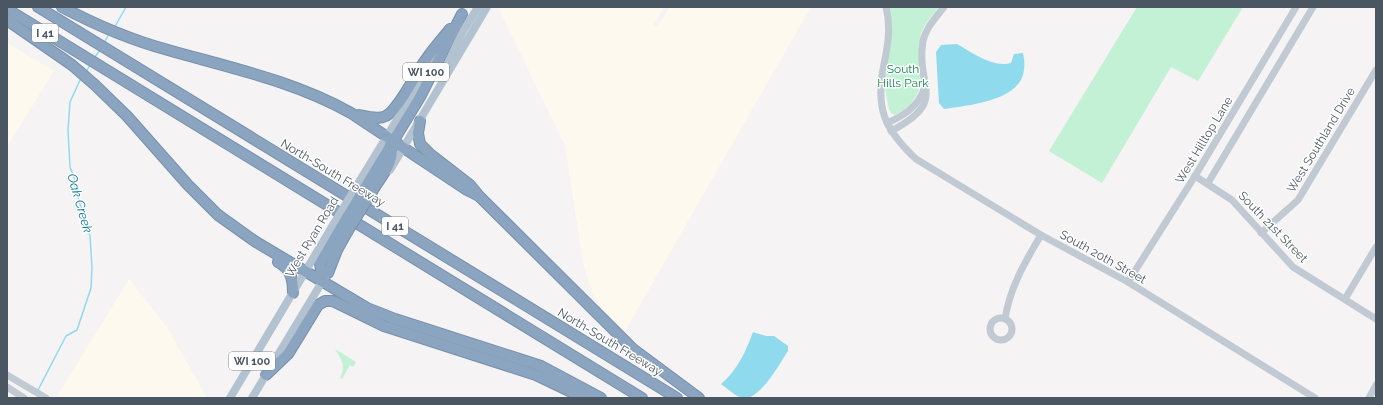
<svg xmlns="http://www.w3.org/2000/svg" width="1383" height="405" viewBox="0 0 1383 405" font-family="Raleway,sans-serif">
	<rect width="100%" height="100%" fill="#f5f3f3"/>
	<g fill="#fdf9ef">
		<path d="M498 7H664L653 26H658L670 7H811L625 331 603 310 592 293 583 263 565 146Z"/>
		<path d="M7 43 54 71 7 147Z"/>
		<path d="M129 279 167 327 207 398H56Z"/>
	</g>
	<g fill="#c3f1d5">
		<path d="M889 7H939C933 15 925 23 921 33 919 40 920 47 921 54 923 81 922 102 895 115L891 113 889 109 884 84 892 30Z"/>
		<path d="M1137 7H1243L1198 81 1171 67 1102 183 1049 151Z"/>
		<path d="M335 349 356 362 353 367 350 365 342 379 340 378C347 365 340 358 335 349Z"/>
	</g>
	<g fill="#90daee">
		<path d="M957 44C973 53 993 68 1011 63L1014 54 1023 53C1024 58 1025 64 1024 69 1022 101 968 105 944 109L939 103 936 52 941 45Z"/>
		<path d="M753 332 766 336H774L788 346V351C780 363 759 402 742 398 735 396 727 388 721 384 737 371 746 351 753 332Z"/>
	</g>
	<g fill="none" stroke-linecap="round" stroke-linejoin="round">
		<g stroke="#90daee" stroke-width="1.5">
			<path d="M114 28 126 7"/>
			<path d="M104 43 109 34"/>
			<path d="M94 58 100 50"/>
			<path d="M86 72 90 65"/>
			<path d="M38 390 66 336 77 330 91 288 92 267 90 236 75 188V180L70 167 68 130 70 102 81 78"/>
		</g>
		<defs>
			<g id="highway">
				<path d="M38 7 677 398"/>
				<path d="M62 7C96 25 131 40 168 50 231 68 294 81 351 113L467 190 479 196"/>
				<path d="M7 9 642 398"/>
				<path d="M7 20 72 65 95 85 127 116 188 185 218 215 256 242 367 308 395 319 541 366 601 398"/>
				<path d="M359 115C368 117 378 120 386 116 400 108 416 72 427 58 434 48 442 39 450 29"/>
				<path d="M420 121 418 133 420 144 430 154 470 185 479 196 633 349 699 398"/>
				<path d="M366 186 420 97 462 14"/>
				<path d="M373 190C381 176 397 160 390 144"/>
				<path d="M278 262C291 269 293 279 293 293"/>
				<path d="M328 273 337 250 347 232"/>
				<path d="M323 282 320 264 340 229"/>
				<path d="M266 375 288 354 318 305 325 301H333L384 326 536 375 584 398"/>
			</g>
		</defs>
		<use href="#highway" stroke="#7690ad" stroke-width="12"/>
		<g stroke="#c1cad2" stroke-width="7">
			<path d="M886 7C891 27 888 45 884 64 875 108 884 129 916 159L1041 235 1128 282 1315 398"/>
			<path d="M887 123C903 116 918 107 924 89"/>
			<path d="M891 131C950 100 915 87 923 41 926 28 936 17 944 7"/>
			<path d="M1195 176 1232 200 1293 267 1376 319"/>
			<path d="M1208 183 1313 7"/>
			<path d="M1261 233 1298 200 1376 70"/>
			<path d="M1128 282 1195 176 1296 7"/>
			<path d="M1345 299 1376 247"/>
			<circle cx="1001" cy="329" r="11"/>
			<path d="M1005 319C1010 287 1025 262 1041 235"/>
			<path d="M7 375 46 398"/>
			<path d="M7 387 24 398"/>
			<path d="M1369 398 1376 385"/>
		</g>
		<g stroke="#b3c2d1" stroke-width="8">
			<path d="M447 66 462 33 478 7"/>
			<path d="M390 170 487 7"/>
			<path d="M359 182 435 57"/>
			<path d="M230 398 333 225"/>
			<path d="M252 398 325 277"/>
		</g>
		<use href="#highway" stroke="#8ba5c1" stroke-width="10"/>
		<defs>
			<g id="highway-bridge">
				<path d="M340 229 366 186"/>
				<path d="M347 232 373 190"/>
			</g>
		</defs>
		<use href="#highway-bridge" stroke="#7690ad" stroke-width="12" stroke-linecap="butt"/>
		<path stroke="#b3c2d1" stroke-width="8" d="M333 225 359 182"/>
		<use href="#highway-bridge" stroke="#8ba5c1" stroke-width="10"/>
	</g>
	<g text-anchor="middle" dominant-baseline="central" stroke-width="3" stroke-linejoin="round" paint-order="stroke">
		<g fill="#fff" stroke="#808990" stroke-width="1">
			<rect x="32" y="24" width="26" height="18" rx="3"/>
			<rect x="403" y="63" width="46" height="18" rx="3"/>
			<rect x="382" y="217" width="26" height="18" rx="3"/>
			<rect x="229" y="352" width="46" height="18" rx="3"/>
		</g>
		<g font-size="11" font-weight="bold" fill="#4a5661">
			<text x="45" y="33">I 41</text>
			<text x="426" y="72">WI 100</text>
			<text x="395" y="226">I 41</text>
			<text x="252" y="361">WI 100</text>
		</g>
		<g font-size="12" fill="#17864f" stroke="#fff">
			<text x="903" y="69">South<tspan x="903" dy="14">Hills Park</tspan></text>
		</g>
		<g font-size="12" fill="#4a5661" stroke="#fff">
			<text transform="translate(1204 140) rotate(-59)">West Hilltop Lane</text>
			<text transform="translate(1321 140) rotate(-59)">West Southland Drive</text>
			<text transform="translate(333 173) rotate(31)">North-South Freeway</text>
			<text transform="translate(1273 227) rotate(46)">South 21st Street</text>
			<text transform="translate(312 237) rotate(-59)">West Ryan Road</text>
			<text transform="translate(1103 257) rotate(29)">South 20th Street</text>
			<text transform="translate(610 342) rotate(31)">North-South Freeway</text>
		</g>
		<g font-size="13" font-style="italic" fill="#0c7c9b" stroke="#fff">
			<text transform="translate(80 203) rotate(74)">Oak Creek</text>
		</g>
	</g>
	<rect width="1383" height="405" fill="none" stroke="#4a5661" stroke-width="16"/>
</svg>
